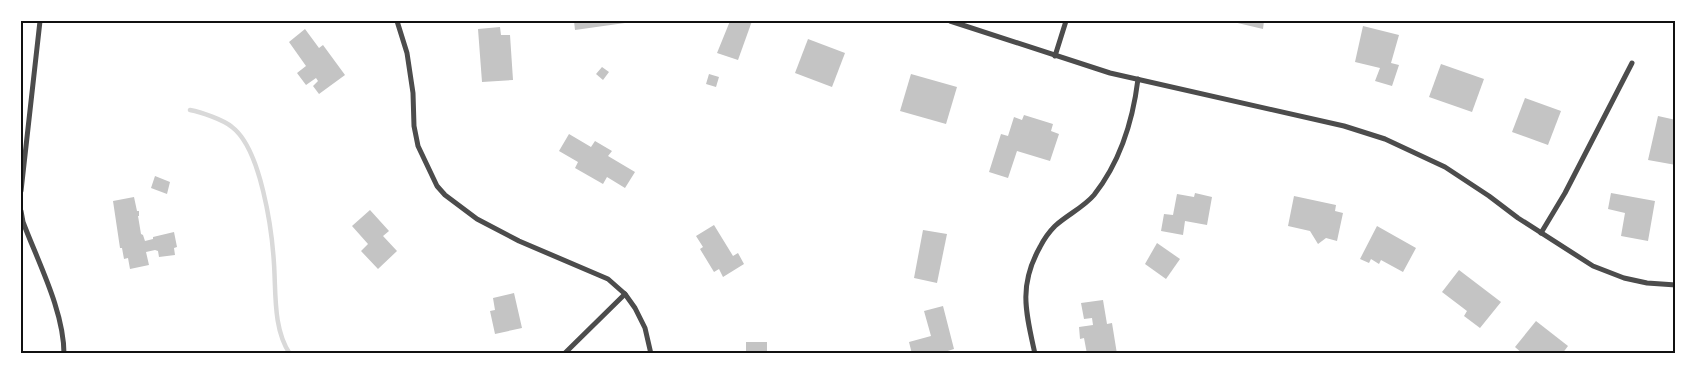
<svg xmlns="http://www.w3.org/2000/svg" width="1697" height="375" viewBox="0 0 1697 375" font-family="Cabin,sans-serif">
	<rect width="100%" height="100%" fill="#fff"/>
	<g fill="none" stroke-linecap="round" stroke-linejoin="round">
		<path stroke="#d9d9d9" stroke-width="4.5" d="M190 110C201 112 224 120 232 127 261 149 272 230 274 264 276 293 273 329 290 354"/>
	</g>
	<g fill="#c4c4c4">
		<path d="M574 21H632V22L575 30Z"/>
		<path d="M730 21H752L738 60 717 53Z"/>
		<path d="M1229 21H1264L1263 29Z"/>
		<path d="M1363 26 1399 35 1391 63 1399 65 1392 86 1375 81 1380 68 1355 62Z"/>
		<path d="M500 27 501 35H510L513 80 482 82 478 29Z"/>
		<path d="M305 29 319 48 323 45 345 75 319 94 313 86 318 81 316 78 306 85 297 73 306 66 289 42Z"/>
		<path d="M808 39 845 53 832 87 795 73Z"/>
		<path d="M1441 64 1484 79 1472 112 1429 97Z"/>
		<path d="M602 67 609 72 603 80 596 74Z"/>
		<path d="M709 74 719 77 716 87 706 84Z"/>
		<path d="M911 74 957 87 946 124 900 111Z"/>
		<path d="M1525 98 1561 111 1548 145 1512 132Z"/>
		<path d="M1024 115 1053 124 1051 131 1059 134 1050 161 1017 151 1008 178 989 172 1001 134 1008 136 1014 117 1022 120Z"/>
		<path d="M1658 116 1676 120V165L1648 160Z"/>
		<path d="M569 134 591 147 595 141 612 151 608 156 635 172 625 188 607 177 603 184 575 168 578 162 559 151Z"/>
		<path d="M155 176 170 182 167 194 151 188Z"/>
		<path d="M1195 193 1212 197 1207 225 1185 221 1183 235 1161 231 1164 214 1173 215 1177 194 1194 197Z"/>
		<path d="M1611 193 1655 201 1648 241 1621 236 1625 213 1608 209Z"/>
		<path d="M1294 196 1336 205 1335 211 1343 213 1337 241 1326 238 1318 244 1310 231 1288 226Z"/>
		<path d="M134 197 137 211H139V216H138L141 234 143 235 145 241 153 239V237L174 232 177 247 174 248 175 255 159 257 158 251 155 250 146 252 149 265 130 269 128 258 124 259 122 248H120L113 201Z"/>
		<path d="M370 210 389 231 383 236 397 251 378 269 361 251 368 244 352 226Z"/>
		<path d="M714 225 733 256 738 253 744 264 723 277 719 269 714 272 700 249 703 247 696 236Z"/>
		<path d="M1377 226 1416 248 1403 272 1381 260 1379 264 1371 259 1369 263 1360 259Z"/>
		<path d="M923 230 947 234 937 283 914 278Z"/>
		<path d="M1157 243 1180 259 1166 279 1145 264Z"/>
		<path d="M1459 270 1501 302 1480 328 1464 316 1467 311 1442 292Z"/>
		<path d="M514 293 522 328 495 334 490 311 495 310 493 298Z"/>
		<path d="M1103 300 1107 324 1112 323 1117 354H1087L1084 338 1080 339 1079 327 1093 325 1092 318 1084 319 1081 303Z"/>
		<path d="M943 306 954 349 938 354H912L909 342 931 336 924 311Z"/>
		<path d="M1536 321 1568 346 1562 354H1523L1515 347Z"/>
		<rect x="746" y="342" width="21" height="12"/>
	</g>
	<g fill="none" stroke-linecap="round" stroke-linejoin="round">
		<g stroke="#4c4c4c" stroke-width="5">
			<path d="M397 21 407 53 413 93 414 126 418 146 437 186 445 195 477 219 519 241 608 279 625 294 635 308 645 328 651 354"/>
			<path d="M950 21 1110 73 1344 126 1385 139 1445 167 1489 196 1518 218 1593 266 1624 278 1647 283 1676 285"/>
			<path d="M1055 56 1066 21"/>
			<path d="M21 191 40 21"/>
			<path d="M21 211 23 222C38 262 64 311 64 354"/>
			<path d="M1541 233 1565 193 1632 63"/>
			<path d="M564 354 625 294"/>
			<path d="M1035 354C1026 313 1018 286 1040 247 1044 239 1049 232 1055 226 1067 215 1084 207 1094 195 1120 162 1133 120 1138 79"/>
		</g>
	</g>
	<rect width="1697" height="375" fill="none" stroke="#ffffff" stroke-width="45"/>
	<rect x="22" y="22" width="1652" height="330" fill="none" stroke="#111" stroke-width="2"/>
</svg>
